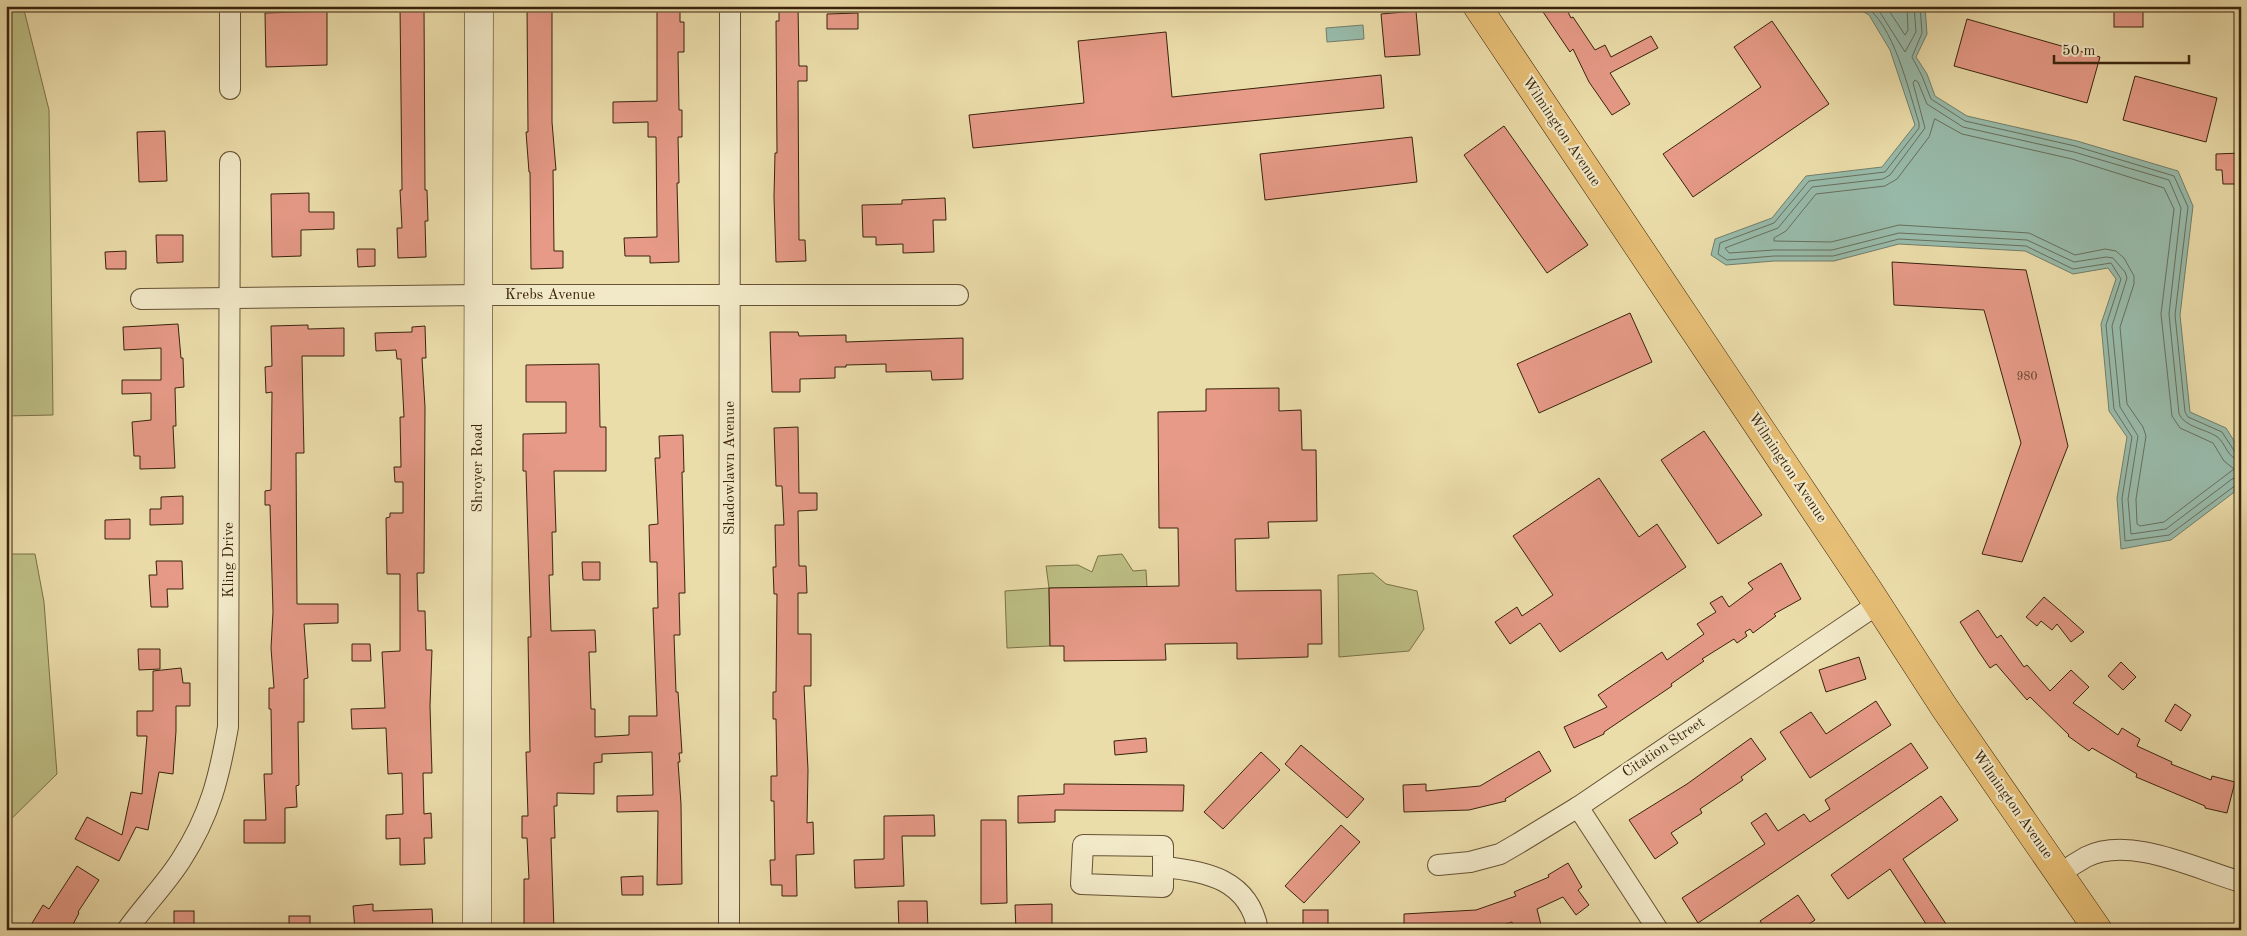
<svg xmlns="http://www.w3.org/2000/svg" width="2247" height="936" viewBox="0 0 2247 936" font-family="'Old Standard TT',serif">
	<rect width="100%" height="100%" fill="#ebddaa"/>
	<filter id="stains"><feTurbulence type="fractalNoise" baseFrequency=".004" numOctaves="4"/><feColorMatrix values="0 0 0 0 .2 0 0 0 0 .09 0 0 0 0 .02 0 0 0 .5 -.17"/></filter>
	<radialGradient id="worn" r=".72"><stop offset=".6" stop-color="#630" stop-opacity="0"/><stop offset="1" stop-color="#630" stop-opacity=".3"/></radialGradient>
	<g fill="#bdbf85" stroke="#7b7148">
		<path d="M6 6H23L49 110 53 415 6 416Z"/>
		<path d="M6 554H35L44 602 57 774 6 824Z"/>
		<path d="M1122 554 1133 571 1146 570 1147 587 1049 588 1050 646 1007 648 1005 591 1049 588 1046 566 1078 565 1092 572 1098 556Z"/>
		<path d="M1373 573 1386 584 1417 591 1424 629 1409 651 1339 657 1338 575Z"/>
	</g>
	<g fill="#98bbab" stroke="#727e6b">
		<path d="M1853 6H1925L1927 34 1916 57 1927 74 1935 96 1967 116 2077 141 2178 171 2193 206 2180 315 2190 412 2226 428 2241 452V487L2171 540 2121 549 2117 498 2127 437 2109 411 2101 324 2116 279 2108 268 2073 274 2025 251 1899 244 1834 261H1774L1726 265 1711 255 1715 239 1772 218 1806 176 1882 167 1915 125 1890 50 1869 15Z"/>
		<path d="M1363 25 1364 39 1327 42 1326 28Z"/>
	</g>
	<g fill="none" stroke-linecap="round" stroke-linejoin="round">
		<g stroke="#686f5c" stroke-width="1">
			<path d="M1864 6C1893 21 1909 92 1919 123V128L1885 172 1809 181 1774 223 1720 243 1718 254 1727 260 1774 256H1833L1899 239 2026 246 2073 269 2111 263 2121 279 2106 325 2114 409 2132 437 2122 498 2125 541 2169 535 2236 485 2241 484"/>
			<path d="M1876 6 1905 52 1916 32 1914 6"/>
			<path d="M1886 6 1905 35 1908 30 1907 6"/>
			<path d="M1920 6 1922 33 1912 57 1922 76 1931 99 1965 121 2075 146 2174 176 2188 207 2175 315 2185 412 2188 417 2222 432 2235 452 2241 454"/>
			<path d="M1935 119 1962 134 2072 159 2164 188 2174 209 2161 314 2172 416 2180 428 2213 443 2224 461 2234 469 2164 522 2140 526 2137 524 2136 499 2146 436 2143 427 2127 404 2120 327 2134 284V276L2124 258 2116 251 2105 249 2075 255 2029 233 1899 225 1831 242 1774 241V238L1786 231 1816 194 1885 186 1897 179 1929 137Z"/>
			<path d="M2241 460C2226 459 2227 443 2216 436 2205 429 2185 427 2179 414L2169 314 2181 208 2169 180 2074 152 1963 127 1927 104 1918 82 1915 80 1913 83 1925 128 1890 175 1883 179 1812 187 1778 228 1725 248 1729 253 1774 250H1832L1899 233 2027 240 2074 262 2106 257 2113 258 2125 272 2127 278 2112 326 2120 407 2138 436 2128 499 2131 534 2166 529 2232 479 2241 477"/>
		</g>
	</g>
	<g fill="#e69a87" stroke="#39230c">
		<path d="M400 6H424L425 190H427L428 221H425L426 257 398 258 397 228H402L400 190H402Z"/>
		<path d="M527 6H552V122L556 170H553L554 251H563V268L531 269 530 172H529L526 132H528Z"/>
		<path d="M657 6H680V22H684V52H678L679 110H682V137H678L679 183H677L679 262 650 263V256H625L624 238 657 237 656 137H648V122L613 123V102L657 101Z"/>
		<path d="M779 6H798L799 66H807V81H798L799 240H805L806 261 776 262 774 197 775 153H777L776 21H779Z"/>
		<path d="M1539 6H1565L1571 18 1573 17 1595 50 1605 45 1611 57 1651 36 1658 48 1610 73 1630 104 1612 115 1589 82 1573 49 1570 52Z"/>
		<rect x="2114" y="6" width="29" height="21"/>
		<path d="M327 11V65L266 67 265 13Z"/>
		<path d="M1416 11 1420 55 1385 57 1381 14Z"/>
		<path d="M858 13V29H827V14Z"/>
		<path d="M1967 19 2100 57 2087 103 1954 66Z"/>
		<path d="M1772 21 1829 104 1693 197 1663 154 1761 87 1734 47Z"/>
		<path d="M1166 32 1172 97 1381 75 1384 108 973 148 969 115 1084 103 1078 41Z"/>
		<path d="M2135 76 2217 98 2206 142 2123 120Z"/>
		<path d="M1504 126 1588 245 1547 273 1464 155Z"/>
		<path d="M165 131 167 181 139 182 137 132Z"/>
		<path d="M1412 137 1417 182 1265 200 1260 154Z"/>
		<path d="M2241 153V184H2223L2222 170H2216V154Z"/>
		<path d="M309 193V212H334V229L301 230V256L272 257 271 194Z"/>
		<path d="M945 198 946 220H933L934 252 903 253V244L876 245V237H863L862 205 902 204V200Z"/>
		<path d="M156 235H183V262L157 263Z"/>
		<path d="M357 249H375V266L358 267Z"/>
		<path d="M126 251V269H106L105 252Z"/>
		<path d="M1892 262 2026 270 2068 446 2022 562 1982 554 2021 443 1984 310 1894 305Z"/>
		<path d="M1630 313 1652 362 1539 413 1517 364Z"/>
		<path d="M178 324 181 358H183L184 387 175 388 176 426H173L175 468 140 469V456H134L132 422 151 420V393L122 394V380H161V348L124 350 123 327Z"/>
		<path d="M308 325V329L344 328V356H302L304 453H296L297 604H338V623L304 624 308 678 304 679V722H298L299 785 296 786 297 807 285 808V843H244V820H266L264 774H272L271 709H269V688H274L271 648 273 612 270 505H265V491L271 490 272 392 266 393 265 367 272 366 271 326Z"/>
		<path d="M425 326 426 358H422L425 407 424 573H417L418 611H425L426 650H432L430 706 432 773H423L424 814 431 813 432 838H424L425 864 400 865V838L386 839V815L403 814 402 773 388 774 386 728 352 729 351 709 385 708 382 652 400 651V574H387L386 518 390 517V513H403V482H395L394 467H401L400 417H404L401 359H397L396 350 376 351 375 333 412 332V327Z"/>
		<path d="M770 332H798L799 336 846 335V342L963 338V379L932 380 931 371 886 372V364L846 365V367H835V378L800 379V392H772Z"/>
		<path d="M599 364 600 427H606V471H554L556 532H552L553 575H549L551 631 595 630 596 652H589L591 709H595V737L629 735V716H657L653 608H658L657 562H650L649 525 658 524 655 458H660L659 436 683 435 684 472H682L685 593H679L680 635H674L676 692H678L682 753H679L680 762H678L681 804 682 884 657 885 658 811 617 812V796L653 795 652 752 602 754V762L594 763V794L557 793V806H554L555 838H551L554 930H524V879H529L527 838H522V816H528L526 752H530L528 637H531L526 471H523V434L566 433V402H526V365Z"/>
		<path d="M1279 388V411L1301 410 1302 450H1316L1317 521 1268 522 1269 538 1235 539 1236 591 1321 590 1322 644H1308V657L1237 659V643L1165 644 1166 660 1064 661V646H1050L1049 588 1179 586 1178 528H1159L1158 412 1206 411V389Z"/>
		<path d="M798 427 799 493H817V510L798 511 799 566H806L807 593H798V634H811V686H804L808 770 807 823 813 822 814 854 796 855 797 896H782V885H771L770 860H775L774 801H771V776H777L776 719H773V692H776L777 594H774L773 567H776L775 525H784L782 486H776L774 428Z"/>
		<path d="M1704 431 1762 515 1718 544 1661 460Z"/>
		<path d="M1599 478 1639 537 1657 524 1686 567 1560 652 1540 623 1510 644 1495 622 1517 607 1522 616 1553 595 1513 536Z"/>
		<path d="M183 496V524L150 525V509H161V497Z"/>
		<path d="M130 519V539H105V520Z"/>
		<path d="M156 561H182L183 589H167L168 607H151L149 575H157Z"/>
		<path d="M582 562H600V580H583Z"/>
		<path d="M1781 563 1801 599 1774 614 1776 616 1753 633 1750 629 1745 632 1747 636 1737 643 1734 639 1702 659 1704 661 1671 684 1672 686 1604 732V734L1574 748 1564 727 1607 707 1598 695 1662 652 1667 660 1704 634 1697 624 1716 612 1710 603 1722 596 1729 607 1753 589 1748 583Z"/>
		<path d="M2044 597 2065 615 2084 632 2071 642 2057 624 2052 630 2041 621 2037 626 2026 617Z"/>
		<path d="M1978 610 1997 638 2001 635 2024 667 2027 665 2050 691 2071 670 2089 687 2073 703 2118 735 2122 728 2140 739 2137 746 2172 762 2171 764 2211 780 2212 776 2235 782 2227 813 2205 808V806L2136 777 2137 774 2092 748 2089 751 2068 736 2069 735 2030 697 2027 700 1996 664 1990 668 1979 652 1960 622Z"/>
		<path d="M352 644H370L371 661H352Z"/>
		<path d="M138 649H160V669L139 670Z"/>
		<path d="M1859 657 1866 679 1826 692 1819 670Z"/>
		<path d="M2121 662 2136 677 2123 690 2108 676Z"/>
		<path d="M181 668 183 683H190V706H176V731L173 774 159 772 148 830 136 827 119 861 75 839 87 817 122 835 131 792 142 794 147 736H137V711H153V671Z"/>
		<path d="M1876 701 1891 725 1810 778 1780 732 1811 712 1826 734Z"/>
		<path d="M2175 704 2191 715 2181 731 2165 721Z"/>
		<path d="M1146 738 1147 752 1115 755 1114 741Z"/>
		<path d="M1751 738 1766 759 1741 777 1743 780 1700 809 1702 813 1671 833 1678 843 1655 859 1629 820 1687 784Z"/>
		<path d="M1911 743 1928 768 1698 923 1682 898 1765 844 1751 823 1766 813 1778 831 1804 814 1810 822 1830 809 1825 800Z"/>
		<path d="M1301 745 1364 799 1347 818 1285 764Z"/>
		<path d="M1539 751 1551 771 1505 799 1506 801 1469 810 1404 812 1403 785 1426 784V791L1480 786Z"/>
		<path d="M1261 752 1280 770 1223 829 1204 812Z"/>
		<path d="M1064 784 1184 785 1183 811 1055 810V822L1018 823V796L1064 794Z"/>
		<path d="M1941 796 1958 820 1903 859 1950 930H1930L1890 869 1848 899 1831 875Z"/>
		<path d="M934 815 935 836H902L904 886 855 888 854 860 884 859V816Z"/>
		<path d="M981 820H1006L1007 903 981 904Z"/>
		<path d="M1341 825 1360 842 1304 903 1285 886Z"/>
		<path d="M1568 863 1582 887 1578 890 1589 905 1576 915 1563 897 1537 909 1541 925 1524 930H1513L1512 922 1489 930H1404V914L1476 910 1516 896 1514 892 1549 877 1548 875Z"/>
		<path d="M77 866 99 880 78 912 79 913 70 930H28L43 905 49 909Z"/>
		<path d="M643 876V895H622L621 877Z"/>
		<path d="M1798 895 1815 920 1800 930H1766L1760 921Z"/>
		<path d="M898 901H927L928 930H899Z"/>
		<path d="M373 904V911L432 909 433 930H355L353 906Z"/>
		<path d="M1052 904V930H1016L1015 905Z"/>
		<rect x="1303" y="910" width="25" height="20"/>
		<rect x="174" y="911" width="20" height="19"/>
		<rect x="289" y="916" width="21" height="14"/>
	</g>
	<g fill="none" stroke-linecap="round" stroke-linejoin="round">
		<defs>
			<g id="minor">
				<path d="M230 89V6"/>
				<path d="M141 299 478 295H958"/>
				<path d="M1578 807 1658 930"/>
				<path d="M1083 845 1163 846V887L1081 884Z"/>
				<path d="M1438 865 1470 862 1500 854 1519 843 1578 807 1878 604"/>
				<path d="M1163 867C1207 871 1249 880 1258 930"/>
				<path d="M2060 874C2068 868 2077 862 2086 857 2130 835 2196 869 2241 882"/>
				<path d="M127 930C144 906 165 885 181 860 210 815 219 778 228 727L230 162"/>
				<path d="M729 930 730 6"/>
			</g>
			<path id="secondary" d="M477 930 479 6"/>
			<path id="primary" d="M1477 6 1869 591 1944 707 2098 930"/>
		</defs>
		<use href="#minor" stroke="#665234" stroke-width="22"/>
		<use href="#secondary" stroke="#39230c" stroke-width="29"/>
		<use href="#primary" stroke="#39230c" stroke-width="29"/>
		<use href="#minor" stroke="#f2e9c8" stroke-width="20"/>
		<use href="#secondary" stroke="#f2e9c8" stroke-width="28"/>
		<use href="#primary" stroke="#e6be75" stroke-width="28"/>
	</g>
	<g text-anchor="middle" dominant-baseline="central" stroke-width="4.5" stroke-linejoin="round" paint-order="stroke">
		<g font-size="12" fill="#64412b">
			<text x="2027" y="377">980</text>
		</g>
		<g font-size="15" fill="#39230c" stroke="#f2e9c8">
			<text transform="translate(1561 132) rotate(56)">Wilmington Avenue</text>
			<text x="550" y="295">Krebs Avenue</text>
			<text transform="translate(478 468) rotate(-90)">Shroyer Road</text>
			<text transform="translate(730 468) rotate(-90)">Shadowlawn Avenue</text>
			<text transform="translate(1787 468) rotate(56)">Wilmington Avenue</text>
			<text transform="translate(229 560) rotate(-90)">Kling Drive</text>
			<text transform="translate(1664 748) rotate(-34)">Citation Street</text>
			<text transform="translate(2012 805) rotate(55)">Wilmington Avenue</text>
		</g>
	</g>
	<rect width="2247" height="936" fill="none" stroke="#ebddaa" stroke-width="25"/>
	<rect x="8" y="8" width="2232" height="921" fill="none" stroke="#39230c" stroke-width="2.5"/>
	<rect x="12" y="12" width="2222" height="911" fill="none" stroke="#39230c"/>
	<path d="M2054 55v8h135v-8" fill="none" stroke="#39230c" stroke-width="2.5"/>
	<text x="2062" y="55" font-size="15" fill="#39230c" stroke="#f2e9c8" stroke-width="4" paint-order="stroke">50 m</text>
	<rect width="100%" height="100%" filter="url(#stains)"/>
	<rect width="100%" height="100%" fill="url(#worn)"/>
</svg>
